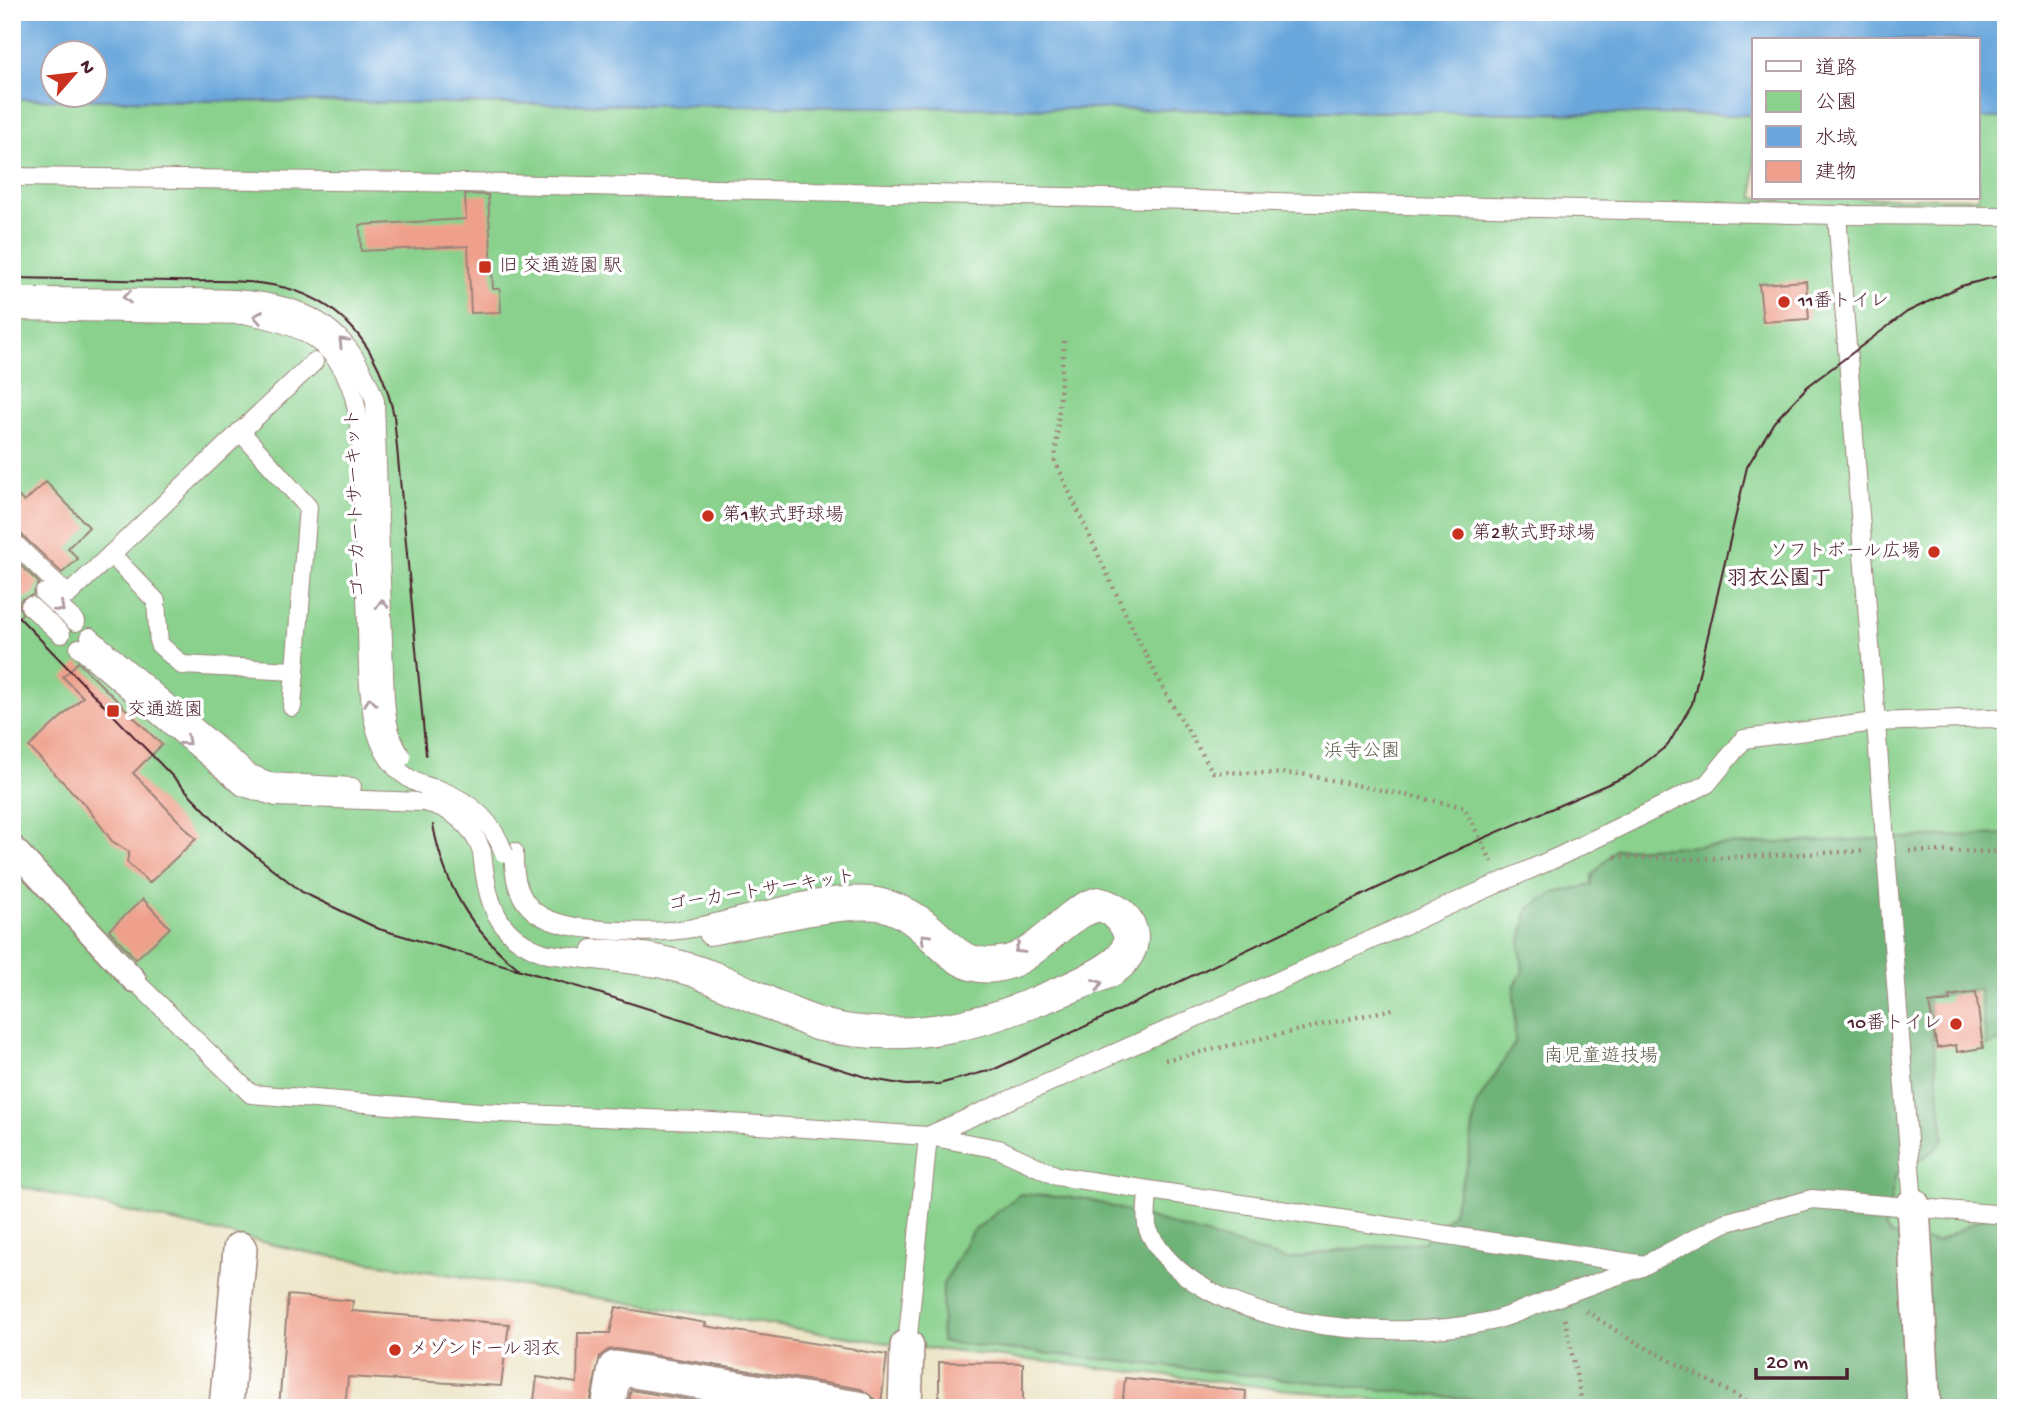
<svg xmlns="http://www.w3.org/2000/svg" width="2018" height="1420" viewBox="0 0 2018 1420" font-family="'Gochi Hand','Klee One',sans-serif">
	<rect width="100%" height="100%" fill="#fff"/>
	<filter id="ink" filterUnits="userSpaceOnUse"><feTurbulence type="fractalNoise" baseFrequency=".0143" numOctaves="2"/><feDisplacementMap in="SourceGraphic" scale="14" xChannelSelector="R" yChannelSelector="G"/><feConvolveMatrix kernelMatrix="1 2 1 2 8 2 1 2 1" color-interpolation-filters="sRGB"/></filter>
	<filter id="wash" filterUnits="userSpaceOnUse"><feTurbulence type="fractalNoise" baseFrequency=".00686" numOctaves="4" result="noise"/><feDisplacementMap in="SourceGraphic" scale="28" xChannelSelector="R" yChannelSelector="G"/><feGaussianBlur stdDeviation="1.57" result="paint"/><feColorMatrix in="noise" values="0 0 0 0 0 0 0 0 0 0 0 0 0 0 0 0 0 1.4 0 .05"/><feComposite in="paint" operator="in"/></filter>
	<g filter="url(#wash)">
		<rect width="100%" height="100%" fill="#ece4c5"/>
		<path fill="#89d18d" stroke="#6a785c" stroke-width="2" d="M12 99 1754 115V198H1978V118H2006V1408H1455L1394 1402 907 1346 310 1253 12 1185Z"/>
		<path fill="#6eb378" stroke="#5c6952" stroke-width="2" d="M2006 834V1039L1987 1046 1979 989 1928 997 1944 1137 1935 1150 1896 1174 1885 1228 1891 1235 1937 1242 2006 1206V1408H1550L941 1342 943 1284 971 1233 1020 1194 1087 1199 1288 1260 1338 1250 1423 1242 1452 1214 1468 1162 1476 1105 1515 1043 1514 987 1523 971 1520 946 1528 909 1554 893 1592 885V876L1616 849Z"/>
		<path fill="#6ba7dc" stroke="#5a6384" stroke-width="2" fill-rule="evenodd" d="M12 12H2006V118H1978V40H1754V115L12 99ZM52 52H94V94H52Z"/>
		<g id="blocks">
			<g fill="#efa08c">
				<path d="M465 194 488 195 493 289H500L501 312 471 313 468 246 361 251 360 225 466 219Z"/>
				<path d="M1806 281 1809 319 1763 322 1759 284Z"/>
				<path d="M46 482 89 527 68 548 78 559 62 573 20 533 12 530V490L24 502Z"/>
				<path d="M12 557 39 583 33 595 21 599 19 604 22 614 12 623Z"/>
				<path d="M78 662 162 745 133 773 196 839 149 883 127 862 129 852 112 841 86 806 29 747 83 697 63 677Z"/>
				<path d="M143 899 170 928 136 959 109 930Z"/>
				<path d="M1976 992 1983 1048 1957 1052 1956 1045 1937 1048 1929 1003 1950 1001 1949 996Z"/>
				<path d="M288 1295 353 1301 352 1311 509 1324 501 1386 348 1377 345 1408H279Z"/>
				<path d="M616 1307 706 1323 705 1326 887 1355 881 1404 861 1389 617 1349 608 1350 600 1356 589 1408H533L537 1377 577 1383 578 1333H610Z"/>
				<path d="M939 1362 1023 1363V1408H939Z"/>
				<path d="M1125 1378 1246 1391 1245 1408H1122Z"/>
				<path d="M631 1390 738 1408H628Z"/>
			</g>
		</g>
	</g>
	<g filter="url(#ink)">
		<use href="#blocks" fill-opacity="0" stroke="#9b8278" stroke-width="2"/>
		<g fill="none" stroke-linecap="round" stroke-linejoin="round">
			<defs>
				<g id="service">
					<path d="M12 177 418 182 1837 215 2006 216"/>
					<path d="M1837 215 1913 1205"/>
					<path d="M12 297C62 297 112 297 162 298 260 299 337 291 375 401L384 672"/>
					<path d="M12 311 248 315C368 335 360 411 363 510 365 563 367 617 368 671"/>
					<path d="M240 431 308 507 292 707"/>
					<path d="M12 541 68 595 314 362"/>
					<path d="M111 554 156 601 159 644 182 665 295 671"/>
					<path d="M44 593 76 622"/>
					<path d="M30 606 61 634"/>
					<path d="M90 637 249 773 271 782 352 787"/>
					<path d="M79 648 243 787 276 797 423 802"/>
					<path d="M482 852C487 901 495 938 548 954L659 968 692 977 815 1031C931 1057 1007 1019 1112 978 1154 954 1145 906 1098 896 1059 905 1039 951 1000 956 964 961 956 943 932 923 914 908 893 899 870 896 819 891 744 918 693 928 661 934 624 932 592 929 540 924 512 909 514 852"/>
					<path d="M592 949C638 947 690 959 732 978 771 995 807 1018 851 1024 895 1030 939 1026 983 1014 1010 1007 1101 972 1117 952 1123 945 1124 936 1119 928 1113 919 1108 915 1099 912 1059 923 1039 968 995 973 944 980 928 923 883 912 848 904 749 929 709 936"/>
					<path d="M134 980 251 1094 478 1112 697 1121 928 1136 999 1149 1057 1176 1645 1265 1724 1223 1812 1199 2006 1215"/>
					<path d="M928 1136 1558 857 1707 784 1744 739 1875 722 1991 718 2006 721"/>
					<path d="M1148 1190C1148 1201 1144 1222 1149 1232 1197 1331 1393 1342 1486 1322 1503 1319 1520 1311 1536 1305 1571 1292 1606 1279 1642 1267"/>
					<path d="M907 1346 928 1136"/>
				</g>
				<path id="pedestrian" d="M12 847 134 980"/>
				<g id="minor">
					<path d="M1913 1205 1924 1408"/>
					<path d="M226 1408 240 1249"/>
					<path d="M608 1408 615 1368 858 1408"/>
					<path d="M905 1408 907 1346"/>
				</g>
			</defs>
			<use href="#service" stroke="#9b8278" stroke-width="20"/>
			<use href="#pedestrian" stroke="#9b8278" stroke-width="27"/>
			<use href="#minor" stroke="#9b8278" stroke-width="36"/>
			<g stroke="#9b8278" stroke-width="4.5" stroke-dasharray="2 5" stroke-linecap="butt">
				<path d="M1064 341 1055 461 1127 617 1167 696 1213 772 1302 774 1464 807 1492 862"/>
				<path d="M1909 851 2006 852"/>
				<path d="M1615 857 1696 859 1865 851"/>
				<path d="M1165 1060 1393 1009"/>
				<path d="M1586 1311 1626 1337 1760 1408"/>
				<path d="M1565 1319 1583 1408"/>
			</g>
			<use href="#service" stroke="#fff" stroke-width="18"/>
			<use href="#pedestrian" stroke="#fff" stroke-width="24"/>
			<use href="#minor" stroke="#fff" stroke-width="33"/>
			<g stroke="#4a1f2b" stroke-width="2">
				<path d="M12 278C65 279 119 280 172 281 205 282 240 279 272 285 343 297 380 350 394 416L426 755"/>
				<path d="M12 610 227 833 302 892 379 929 579 987 872 1079 906 1085 939 1084 995 1069 1462 848"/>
				<path d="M433 825C444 884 470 930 518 968"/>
				<path d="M1461 848 1629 775 1668 745 1692 704 1747 467 1774 422 1808 386 1907 312 1961 286 2006 274"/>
			</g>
			<defs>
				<g id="service-bridge">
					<path d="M368 671C370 708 374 757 410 779 419 785 430 787 440 790 471 802 493 822 504 853"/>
					<path d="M384 672C385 699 384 733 402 757"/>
					<path d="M423 802C451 807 473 825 482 852"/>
				</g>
			</defs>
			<use href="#service-bridge" stroke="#9b8278" stroke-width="20" stroke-linecap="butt"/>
			<use href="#service-bridge" stroke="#fff" stroke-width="18"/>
		</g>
		<defs><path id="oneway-chevron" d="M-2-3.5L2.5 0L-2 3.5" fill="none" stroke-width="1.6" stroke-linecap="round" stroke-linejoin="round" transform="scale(1.75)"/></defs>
		<g stroke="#ae9aa0">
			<use href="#oneway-chevron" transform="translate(127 297) rotate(-180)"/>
			<use href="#oneway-chevron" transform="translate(258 317) rotate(-171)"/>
			<use href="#oneway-chevron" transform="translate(343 342) rotate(-135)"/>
			<use href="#oneway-chevron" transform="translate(382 604) rotate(-92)"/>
			<use href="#oneway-chevron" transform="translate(60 608) rotate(42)"/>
			<use href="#oneway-chevron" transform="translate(370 702) rotate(-96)"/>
			<use href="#oneway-chevron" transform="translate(186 741) rotate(41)"/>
			<use href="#oneway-chevron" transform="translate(925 938) rotate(-135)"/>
			<use href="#oneway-chevron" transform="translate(1019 949) rotate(149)"/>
			<use href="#oneway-chevron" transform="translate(1098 984) rotate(-21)"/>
		</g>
	</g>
	<g fill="#c8321e" stroke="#fff" stroke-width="2.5">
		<rect x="478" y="260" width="14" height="14" rx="3.5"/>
		<circle cx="1784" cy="302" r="7"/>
		<circle cx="708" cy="516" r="7"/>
		<circle cx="1458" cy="534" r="7"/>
		<circle cx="1934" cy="552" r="7"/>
		<rect x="106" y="704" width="14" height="14" rx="3.5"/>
		<circle cx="1956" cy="1024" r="7"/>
		<circle cx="395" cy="1350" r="7"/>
	</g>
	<g text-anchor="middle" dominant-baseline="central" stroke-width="7" stroke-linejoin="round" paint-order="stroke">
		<g font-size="19" fill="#4a1f2b" stroke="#fff" text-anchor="start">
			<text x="499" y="267">旧 交通遊園 駅</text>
			<text x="1798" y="302">11番トイレ</text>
			<text x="722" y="516">第1軟式野球場</text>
			<text x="1472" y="534">第2軟式野球場</text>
			<text x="1920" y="552" text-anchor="end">ソフトボール広場</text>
			<text x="127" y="711">交通遊園</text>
			<text x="1942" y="1024" text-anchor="end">10番トイレ</text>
			<text x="409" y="1350">メゾンドール羽衣</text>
		</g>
		<g font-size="19" fill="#4a1f2b" stroke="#fff">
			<text transform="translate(357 503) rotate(-92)">ゴーカートサーキット</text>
			<text transform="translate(762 892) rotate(-9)">ゴーカートサーキット</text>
		</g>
		<g font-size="19" fill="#605d4d" stroke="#fff">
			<text x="1362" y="752">浜寺公園</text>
			<text x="1601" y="1057">南児童遊技場</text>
		</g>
		<g font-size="21" font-weight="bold" fill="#4a1f2b" stroke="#fff">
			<text x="1779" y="580">羽衣公園丁</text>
		</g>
	</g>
	<rect width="2018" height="1420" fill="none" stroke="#fff" stroke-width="42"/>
	<rect x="1752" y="38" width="228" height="161" fill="#ffffff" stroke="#b7a5aa" stroke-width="2"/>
	<rect x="1766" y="61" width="35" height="10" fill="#ffffff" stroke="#b7a5aa" stroke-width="2"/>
	<text x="1815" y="74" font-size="21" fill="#4a1f2b">道路</text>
	<rect x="1766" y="91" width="35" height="21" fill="#89d18d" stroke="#b7a5aa" stroke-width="2"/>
	<text x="1815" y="108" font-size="21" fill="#4a1f2b">公園</text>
	<rect x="1766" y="126" width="35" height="21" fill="#6ba7dc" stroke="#b7a5aa" stroke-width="2"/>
	<text x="1815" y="144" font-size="21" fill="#4a1f2b">水域</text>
	<rect x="1766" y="161" width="35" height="21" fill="#efa08c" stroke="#b7a5aa" stroke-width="2"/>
	<text x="1815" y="178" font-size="21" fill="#4a1f2b">建物</text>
	<g transform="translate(74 74) rotate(62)"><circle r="33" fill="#ffffff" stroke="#b7a5aa" stroke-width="2"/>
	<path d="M0-5L12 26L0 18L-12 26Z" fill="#c8321e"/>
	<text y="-10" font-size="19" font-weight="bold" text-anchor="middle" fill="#4a1f2b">N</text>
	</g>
	<path d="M1756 1368v10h91v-10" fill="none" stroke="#4a1f2b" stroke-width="3.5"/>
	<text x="1766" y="1368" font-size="21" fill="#4a1f2b" stroke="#ffffff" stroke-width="5" paint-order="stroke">20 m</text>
</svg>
